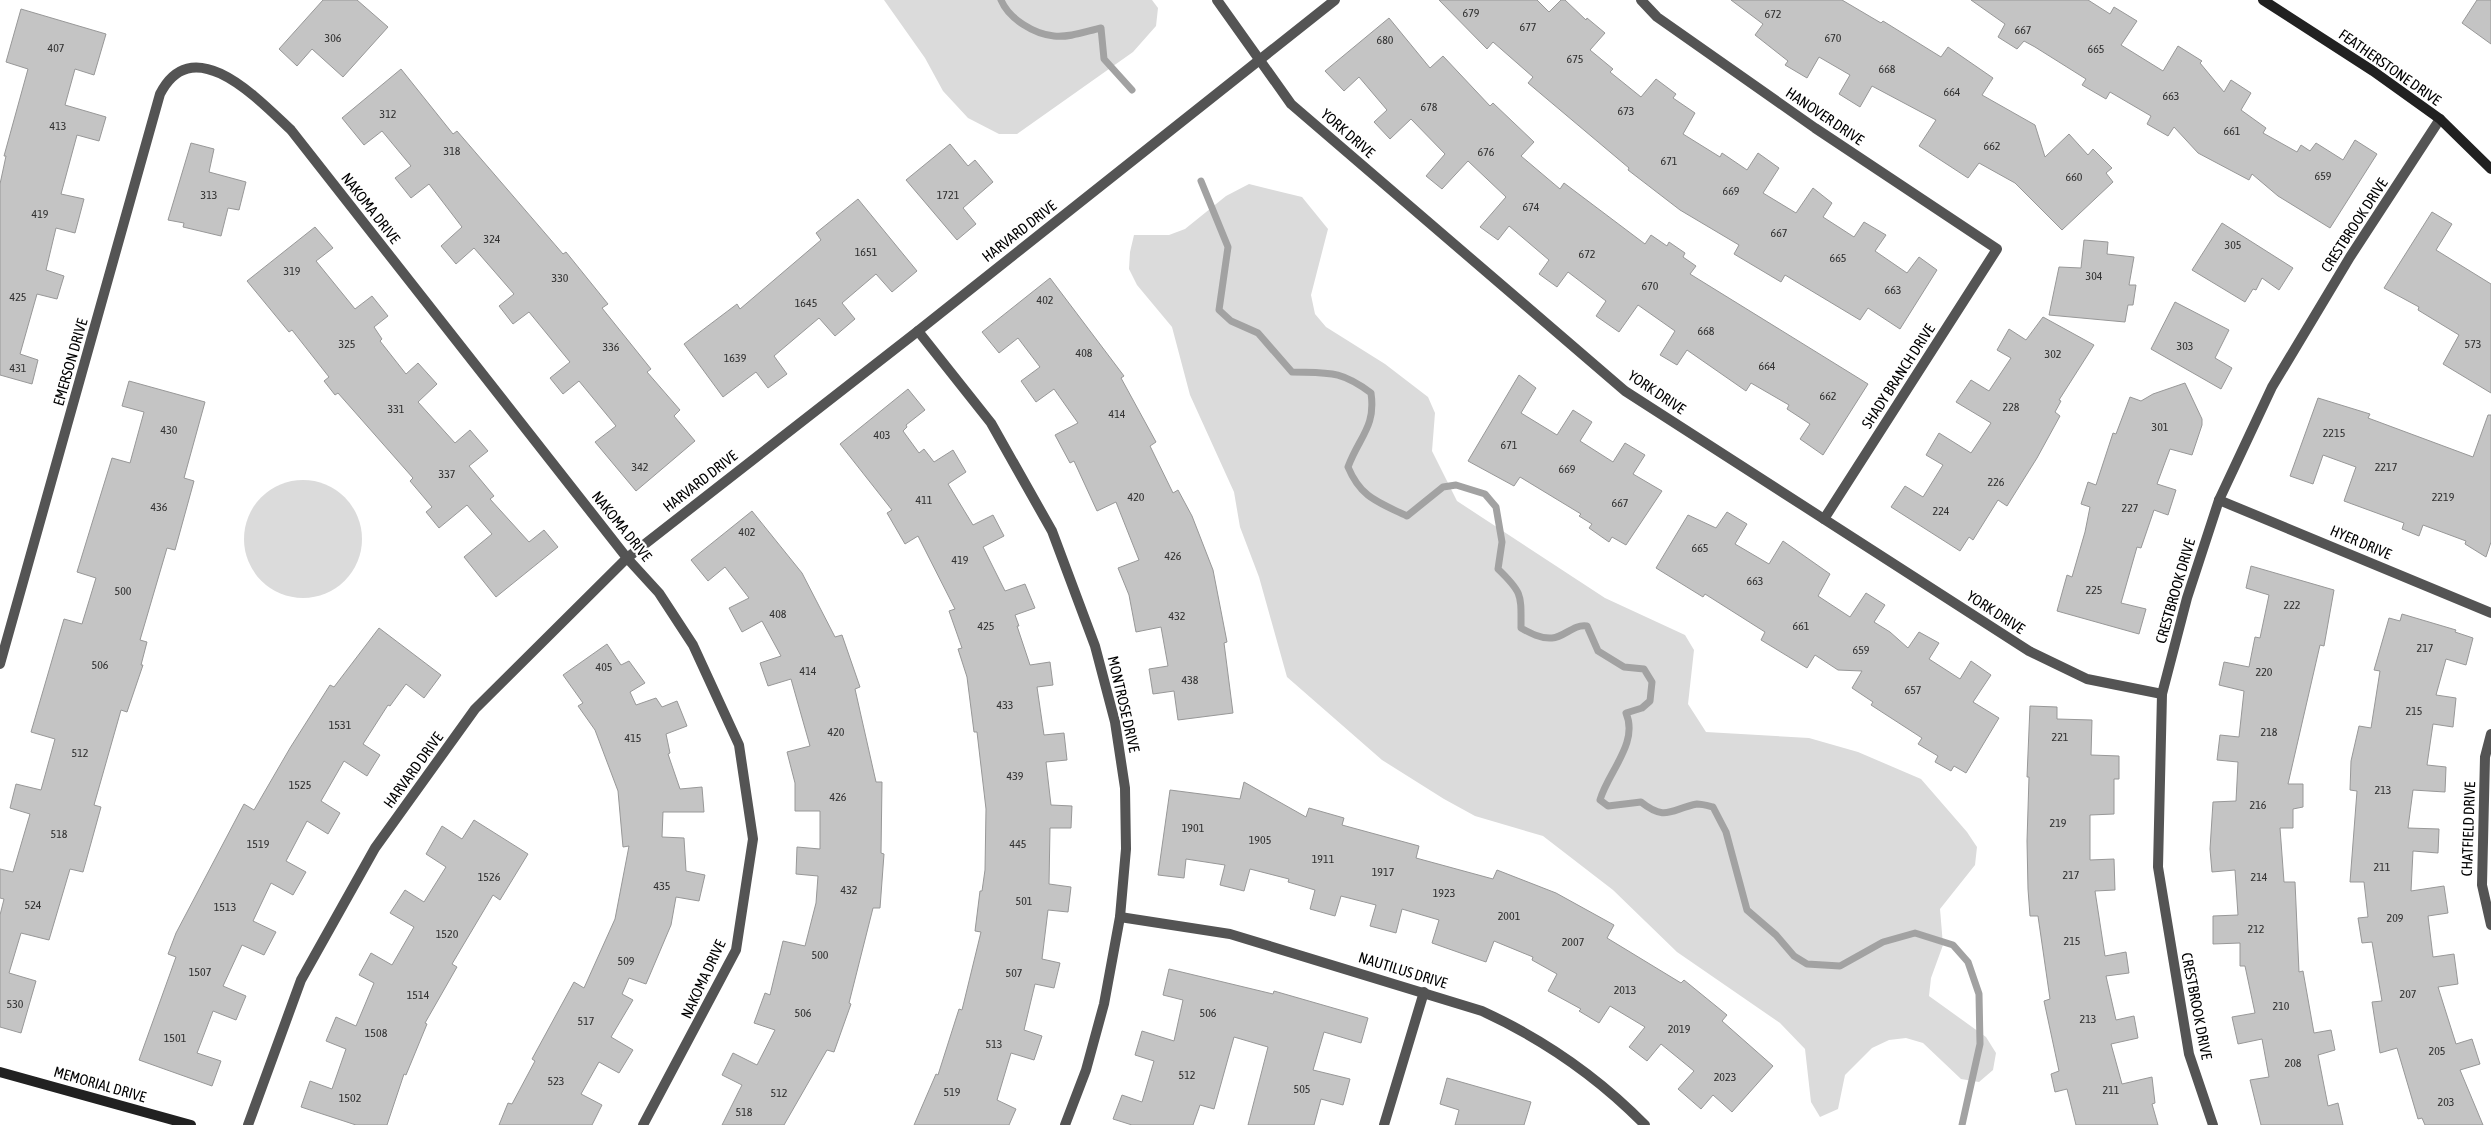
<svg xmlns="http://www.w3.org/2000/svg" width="2491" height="1125" viewBox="0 0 2491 1125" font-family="'Asap Condensed',sans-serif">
	<rect width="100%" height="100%" fill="#fff"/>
	<g fill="#dbdbdb">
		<path d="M884 0H1152L1158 8 1156 26 1133 52 1017 134H999L968 118 943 91 925 58Z"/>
		<path d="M1249 184 1302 197 1328 229 1311 295 1315 314 1326 327 1385 364 1428 397 1435 413 1432 451 1457 501 1605 598 1685 635 1694 650 1688 704 1706 732 1809 738 1858 752 1921 779 1967 832 1977 847 1975 865 1940 909 1943 945 1931 978 1929 996 1986 1037 1996 1053 1993 1070 1979 1082 1961 1079 1923 1043 1906 1038 1889 1040 1872 1048 1845 1075 1838 1109 1820 1117 1811 1102 1805 1049 1780 1023 1677 952 1613 890 1543 836 1475 816 1444 799 1382 760 1287 677 1259 577 1240 527 1234 492 1190 395 1172 327 1137 285 1129 269 1130 252 1134 235H1169L1185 229 1226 196Z"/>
		<circle cx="303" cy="539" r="59"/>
	</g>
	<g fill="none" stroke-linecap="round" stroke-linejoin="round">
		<g stroke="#a2a2a2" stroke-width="7">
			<path d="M1001 0C1009 19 1034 34 1054 36 1069 38 1087 31 1101 28L1104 59 1132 90"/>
			<path d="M1201 181 1228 247 1219 310 1231 321 1258 333 1292 372C1329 373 1340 370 1371 393 1376 427 1359 437 1348 467 1361 498 1378 502 1407 516L1443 487 1456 485 1485 494 1496 507 1502 542 1498 569C1523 593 1521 595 1521 628 1530 633 1541 639 1552 638 1565 637 1573 624 1587 626L1598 651 1624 667 1644 669 1652 682 1650 701 1642 708 1626 713C1639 743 1608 772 1600 800L1608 806 1641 802C1666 822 1671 809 1697 804 1702 804 1709 806 1713 807L1726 832 1747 910 1776 935 1794 956 1807 964 1840 966 1883 942 1915 933 1953 945 1968 962 1979 994 1980 1044 1962 1125"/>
		</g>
	</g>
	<g fill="#c4c4c4" stroke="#989898">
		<path d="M323 0H357L388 27 343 77 312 49 297 66 279 49Z"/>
		<path d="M1439 0H1537L1549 12 1561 0H1565L1586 20 1587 18 1605 33 1590 50 1613 69 1610 72 1641 97 1656 79 1676 94 1673 98 1695 113 1683 134 1720 157 1722 153 1747 170 1758 153 1779 168 1763 193 1796 213 1813 188 1832 203 1823 217 1854 237 1864 222 1886 235 1875 251 1907 273 1919 257 1937 270 1900 329 1868 308 1860 320 1785 275 1781 282 1734 254 1739 245 1680 210 1628 170 1629 168 1528 83 1533 77 1493 42 1487 49Z"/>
		<path d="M1731 0H1842L1881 23 1883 21 1941 57 1948 47 1993 78 1982 95 2035 125 2045 157 2069 134 2088 155 2093 149 2112 168 2106 173 2113 182 2062 230 2015 183 1979 163 1968 178 1919 146 1936 120 1872 86 1860 107 1839 94 1850 75 1819 57 1807 78 1785 65 1788 61 1755 35 1763 24Z"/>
		<path d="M1971 0H2088L2110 14 2114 7 2137 21 2121 45 2163 71 2178 46 2202 61 2200 63 2224 92 2231 80 2251 93 2241 110 2266 128 2263 133 2297 152 2301 145 2310 151 2316 143 2343 160 2355 140 2377 154 2330 228 2278 196 2252 174 2249 180 2198 153 2174 127 2168 136 2147 124 2151 116 2110 92 2106 99 2082 85 2086 79 2035 47 2024 41 2017 49 1998 37 2005 24Z"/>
		<path d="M2477 0H2491V44L2462 23Z"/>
		<path d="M21 9 106 34 94 75 75 69 65 105 106 117 99 141 77 135 61 194 84 199 75 233 56 228 46 270 64 276 57 299 37 294 20 354 38 360 32 384 0 375V184L6 156H4L28 69 6 62Z"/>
		<path d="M1389 18 1430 68 1443 56 1490 106 1493 103 1534 142 1521 156 1560 189 1564 183 1645 244 1651 235 1667 246 1669 242 1685 253 1683 257 1696 266 1690 274 1868 384 1823 455 1800 439 1810 424 1787 409 1789 405 1751 383 1746 391 1687 350 1677 365 1660 355 1675 331 1638 305 1619 332 1596 316 1606 301 1568 272 1557 287 1539 274 1549 260 1509 226 1498 240 1480 227 1506 197 1468 161 1442 189 1426 176 1445 154 1411 119 1390 139 1374 122 1387 110 1359 77 1344 91 1325 71Z"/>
		<path d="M401 69 453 134 457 131 563 254 566 252 608 304 602 308 651 369 647 372 680 410 674 416 695 441 636 491 595 442 616 426 579 381 563 394 550 378 570 362 529 312 513 324 499 306 514 294 474 248 456 264 441 246 462 227 429 184 411 198 395 178 411 166 382 131 364 145 342 118Z"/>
		<path d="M191 143 214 149 209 172 246 182 239 210 228 208 221 236 183 227 184 223 168 220Z"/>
		<path d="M950 144 968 166 975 160 993 182 963 208 976 224 957 240 906 180Z"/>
		<path d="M858 199 917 271 892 292 876 274 842 303 855 319 835 336 819 318 774 356 787 374 768 388 756 372 723 397 684 344 737 304 740 309 821 240 816 233Z"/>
		<path d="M2432 212 2452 224 2436 250 2491 284V393L2443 364 2459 335 2418 310 2419 307 2384 288Z"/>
		<path d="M2222 223 2293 268 2279 290 2262 278 2256 290 2253 289 2245 302 2192 270Z"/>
		<path d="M315 227 333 248 316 261 355 309 372 296 388 316 374 327 382 339 380 341 406 374 418 363 437 384 418 402 455 443 470 430 488 451 469 466 494 496 490 499 529 542 544 530 558 547 496 597 464 557 492 534 467 505 439 528 426 512 432 507 410 481 413 478 338 393 335 395 324 381 329 377 292 330 289 332 247 281Z"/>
		<path d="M2084 240 2108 242 2107 254 2134 257 2129 285H2136L2133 305H2128L2125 322 2049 315 2059 267 2081 268Z"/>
		<path d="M1050 278 1124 376 1121 378 1156 442 1150 446 1173 493 1178 490 1192 516 1213 570 1227 642 1224 643 1233 713 1178 720 1174 691 1153 694 1149 669 1168 666 1161 627 1136 632 1129 595 1118 568 1139 560 1116 502 1097 511 1074 461 1070 463 1055 435 1078 423 1054 389 1036 402 1021 381 1040 367 1018 338 999 353 982 332Z"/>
		<path d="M2175 302 2229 330 2215 358 2232 368 2221 389 2151 349Z"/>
		<path d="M2043 317 2094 345 2059 400 2061 401 2055 412 2060 416 2037 458 2007 506 1998 500 1973 540 1969 537 1960 551 1891 507 1905 486 1923 497 1943 465 1926 455 1939 433 1971 453 1991 423 1956 402 1971 380 1989 391 2011 358 1997 350 2009 329 2026 340Z"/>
		<path d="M1519 375 1536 388 1521 413 1557 435 1573 410 1592 422 1580 441 1613 462 1625 443 1645 455 1633 474 1662 491 1626 545 1612 537 1609 542 1589 528 1592 524 1579 516 1581 514 1520 477 1514 486 1468 461Z"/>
		<path d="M129 381 205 402 184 478 194 481 175 550 167 548 140 640 147 642 141 665H143L127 712 121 710 94 805 101 807 83 872 70 869 49 940 21 933 9 973 36 981 21 1033 0 1027V915L4 899 0 898V869L13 872 30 814 10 808 16 784 41 790 55 739 31 732 64 619 82 624 96 578 77 572 112 458 130 463 144 412 122 406Z"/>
		<path d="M2185 383 2202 419V425L2192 455 2170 449 2157 484 2176 490 2168 515 2154 510 2141 548 2137 547 2121 603 2146 609 2139 634 2057 611 2067 575 2072 577 2085 532 2090 507 2081 504 2088 482 2096 485 2113 433 2116 434 2130 397 2141 401 2153 394Z"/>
		<path d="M908 389 925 410 906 425 907 427 903 431 919 453 924 449 934 462 953 450 966 472 948 484 973 525 993 515 1004 536 983 547 1005 591 1025 584 1035 608 1015 615 1019 626H1017L1030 665 1050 662 1053 685 1037 687 1044 735 1064 733 1067 760 1046 762 1051 805 1072 806 1071 828H1050L1049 884 1071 887 1068 912 1048 910 1042 959 1060 963 1054 988 1035 984 1024 1030 1042 1036 1034 1060 1011 1053 997 1100 1016 1109 1009 1125H914L936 1074 938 1075 959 1009 962 1010 981 932 975 931 980 891H982L985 870 986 809 977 732H974L967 677 958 649 962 648 949 611 955 609 918 536 905 544 887 513 892 510 840 444Z"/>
		<path d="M2318 398 2370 414 2368 418 2473 457 2488 415H2491V542L2486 557 2465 544 2466 541 2423 525 2419 536 2402 529 2404 523 2344 501 2356 467 2323 455 2313 484 2290 476Z"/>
		<path d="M752 511 802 573 835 637 842 635 860 687 855 689 876 782H882L881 853 884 854 880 908H873L849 1003 851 1004 834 1052 827 1050 784 1125H722L742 1085 722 1075 733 1053 757 1065 775 1030 754 1023 765 993 770 995 783 941 805 946 816 903 818 876 796 874 797 847 820 849V811H795V783L787 752 810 746 791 679 768 686 760 663 781 656 762 621 742 632 729 608 749 598 725 567 708 581 691 560Z"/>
		<path d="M1727 512 1747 524 1735 544 1769 564 1783 541 1830 574 1818 596 1850 617 1866 593 1885 605 1874 622 1890 632 1908 648 1919 632 1939 643 1929 659 1960 679 1971 661 1991 675 1973 702 1999 718 1966 773 1954 766 1951 771 1935 762 1938 756 1918 744 1922 738 1871 705 1873 702 1852 688 1862 671 1838 670 1815 655 1807 668 1761 640 1765 632 1705 594 1703 597 1656 568 1688 515 1716 528Z"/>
		<path d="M2251 566 2334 590 2324 646 2320 645 2288 784H2303V807L2293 809V828H2280L2284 882H2295L2299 972 2303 971 2314 1033 2331 1030 2335 1050 2318 1055 2328 1106 2338 1103 2343 1125H2261L2250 1080 2269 1077 2262 1039 2238 1044 2232 1017 2255 1013 2245 966H2240V943L2213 944V916L2238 915 2235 870 2212 872 2210 849 2213 802 2236 801 2238 762 2217 760 2220 735 2239 737 2244 691 2219 685 2224 662 2249 667 2255 637 2260 638 2269 595 2246 588Z"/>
		<path d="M2402 614 2456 630 2455 632 2473 638 2466 665 2446 659 2436 695 2456 698 2453 727 2433 724 2427 765 2446 767 2445 792 2413 790 2408 828 2439 829 2438 853 2413 851 2411 891 2444 886 2448 913 2428 916 2433 957 2454 954 2458 984 2438 987 2456 1044 2472 1039 2480 1064 2460 1070 2483 1125H2425L2422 1118 2418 1119 2397 1048 2380 1053 2372 1002 2382 1001 2372 942 2362 943 2358 918 2368 917 2364 882H2350L2357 791 2350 790 2351 761 2359 726 2371 728 2380 671 2374 670 2389 618 2400 621Z"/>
		<path d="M379 628 441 675 424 698 406 684 390 706 388 705 363 744 380 755 367 776 344 761 321 801 340 813 328 834 307 821 286 861 306 872 293 895 271 883 253 921 276 932 264 955 242 945 223 986 246 996 236 1020 213 1011 197 1053 221 1061 212 1086 139 1060 176 957 168 954 176 933 244 804 254 810 290 748 330 685 334 687Z"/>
		<path d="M607 644 621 665 629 661 645 683 630 692 636 705 656 698 662 707 677 701 687 726 666 734 670 753 668 754 680 789 702 787 704 812H663L662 837 684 838 686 871 705 875 699 901 676 897 671 925 646 984 629 978 622 994 633 1000 611 1037 633 1050 619 1073 599 1062 581 1094 602 1105 592 1125H499L508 1103 512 1104 535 1061 532 1059 574 982 584 988 615 919 629 846 623 847 618 791 595 730 578 706 583 703 563 675Z"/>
		<path d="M2030 706 2057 707V719L2092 720 2091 755 2119 756V779H2114V814L2090 815V860L2114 859 2115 890 2095 891 2105 956 2126 952 2129 973 2106 976 2116 1020 2134 1016 2138 1038 2111 1044 2122 1084 2152 1077 2155 1103 2152 1104 2158 1125H2076L2067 1089 2055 1092 2051 1074 2059 1071 2044 1001 2050 999 2038 916H2030L2028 889 2027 841 2029 777H2027Z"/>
		<path d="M1244 782 1306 817 1309 808 1344 818 1342 825 1419 846 1416 858 1493 879 1497 870 1556 893 1614 925 1607 938 1681 983 1684 980 1727 1015 1722 1021 1773 1066 1732 1112 1713 1095 1701 1109 1678 1089 1694 1071 1661 1044 1647 1061 1629 1047 1645 1027 1610 1006 1599 1023 1579 1011 1581 1009 1548 991 1557 974 1532 960 1533 957 1494 941 1486 962 1432 943 1439 920 1402 909 1396 933 1370 926 1376 905 1341 896 1335 916 1310 909 1315 890 1288 882 1289 879 1250 869 1244 891 1220 885 1225 865 1186 859 1184 878 1158 875 1170 790 1240 799Z"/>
		<path d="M474 820 528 854 500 900 493 895 452 964 457 967 425 1023 427 1024 406 1075 404 1074 387 1125H356L301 1107 310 1081 332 1089 346 1049 326 1041 336 1017 356 1026 374 983 359 975 371 953 392 965 414 927 390 913 405 890 424 902 446 867 426 854 442 826 462 839Z"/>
		<path d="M1169 969 1273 994 1274 991 1368 1018 1361 1043 1324 1032 1313 1070 1350 1079 1343 1105 1321 1099 1314 1125H1248L1268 1047 1234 1037 1214 1109 1200 1105 1193 1125H1132L1113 1119 1122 1095 1142 1102 1154 1061 1135 1055 1142 1031 1174 1041 1183 1000 1163 995Z"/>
		<path d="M1447 1078 1531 1102 1524 1125H1455L1459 1110 1440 1104Z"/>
	</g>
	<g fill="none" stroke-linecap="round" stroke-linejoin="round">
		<g stroke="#545454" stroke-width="10">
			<path d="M1217 0 1291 104 1625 391 2029 651 2087 679 2162 694"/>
			<path d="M1641 0 1657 17 1815 128 1997 249 1824 519"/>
			<path d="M918 331 991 423 1052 531 1095 646 1115 722 1125 788 1126 849 1120 917 1104 1004 1086 1070 1065 1125"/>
			<path d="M2219 500 2491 613"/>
			<path d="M0 664 160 94C193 29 259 100 291 130L627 558 659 593 693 645 739 745 753 839 736 950 643 1125"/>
			<path d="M2491 734 2485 757 2482 885 2491 925"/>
			<path d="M1120 917 1230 934 1482 1011C1543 1039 1598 1077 1645 1125"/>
			<path d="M248 1125 301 980 375 848 475 709 627 558 918 331 1335 0"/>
			<path d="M1384 1125 1424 992"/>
			<path d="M2213 1125 2189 1054 2158 867 2162 694 2187 598 2219 500 2272 387 2350 257 2440 119"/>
		</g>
		<g stroke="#212121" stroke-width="10">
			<path d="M2263 0 2373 71 2440 119 2491 169"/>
			<path d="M0 1072 191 1125"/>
		</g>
	</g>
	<g text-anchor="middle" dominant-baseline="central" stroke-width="4.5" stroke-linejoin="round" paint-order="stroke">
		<g font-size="12" fill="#313131">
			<text x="1471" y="13">679</text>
			<text x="1773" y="14">672</text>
			<text x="1528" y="27">677</text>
			<text x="2023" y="30">667</text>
			<text x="333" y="38">306</text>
			<text x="1833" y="38">670</text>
			<text x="1385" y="40">680</text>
			<text x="56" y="48">407</text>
			<text x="2096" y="49">665</text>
			<text x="1575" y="59">675</text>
			<text x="1887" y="69">668</text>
			<text x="1952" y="92">664</text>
			<text x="2171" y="96">663</text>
			<text x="1429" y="107">678</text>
			<text x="1626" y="111">673</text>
			<text x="388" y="114">312</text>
			<text x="58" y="126">413</text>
			<text x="2232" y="131">661</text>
			<text x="1992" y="146">662</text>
			<text x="452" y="151">318</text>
			<text x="1486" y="152">676</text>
			<text x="1669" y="161">671</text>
			<text x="2323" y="176">659</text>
			<text x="2074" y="177">660</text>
			<text x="1731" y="191">669</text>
			<text x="209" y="195">313</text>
			<text x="948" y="195">1721</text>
			<text x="1531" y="207">674</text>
			<text x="40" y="214">419</text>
			<text x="1779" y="233">667</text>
			<text x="492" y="239">324</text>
			<text x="2233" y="245">305</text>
			<text x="866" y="252">1651</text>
			<text x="1587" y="254">672</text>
			<text x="1838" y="258">665</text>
			<text x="292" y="271">319</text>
			<text x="2094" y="276">304</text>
			<text x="560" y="278">330</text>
			<text x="1650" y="286">670</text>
			<text x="1893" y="290">663</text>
			<text x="18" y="297">425</text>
			<text x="1045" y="300">402</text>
			<text x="806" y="303">1645</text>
			<text x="1706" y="331">668</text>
			<text x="347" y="344">325</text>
			<text x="2473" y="344">573</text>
			<text x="2185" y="346">303</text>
			<text x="611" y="347">336</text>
			<text x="1084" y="353">408</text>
			<text x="2053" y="354">302</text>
			<text x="735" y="358">1639</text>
			<text x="1767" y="366">664</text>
			<text x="18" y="368">431</text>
			<text x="1828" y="396">662</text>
			<text x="2011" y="407">228</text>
			<text x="396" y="409">331</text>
			<text x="1117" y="414">414</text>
			<text x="2160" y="427">301</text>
			<text x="169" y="430">430</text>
			<text x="2334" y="433">2215</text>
			<text x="882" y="435">403</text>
			<text x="1509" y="445">671</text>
			<text x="640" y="467">342</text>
			<text x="2386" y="467">2217</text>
			<text x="1567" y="469">669</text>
			<text x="447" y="474">337</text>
			<text x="1996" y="482">226</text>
			<text x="1136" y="497">420</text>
			<text x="2443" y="497">2219</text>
			<text x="924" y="500">411</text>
			<text x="1620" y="503">667</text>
			<text x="159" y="507">436</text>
			<text x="2130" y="508">227</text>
			<text x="1941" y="511">224</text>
			<text x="747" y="532">402</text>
			<text x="1700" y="548">665</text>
			<text x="1173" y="556">426</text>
			<text x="960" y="560">419</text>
			<text x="1755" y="581">663</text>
			<text x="2094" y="590">225</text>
			<text x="123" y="591">500</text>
			<text x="2292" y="605">222</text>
			<text x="778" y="614">408</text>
			<text x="1177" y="616">432</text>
			<text x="986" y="626">425</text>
			<text x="1801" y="626">661</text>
			<text x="2425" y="648">217</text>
			<text x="1861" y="650">659</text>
			<text x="100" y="665">506</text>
			<text x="604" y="667">405</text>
			<text x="808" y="671">414</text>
			<text x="2264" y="672">220</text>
			<text x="1190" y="680">438</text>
			<text x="1913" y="690">657</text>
			<text x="1005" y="705">433</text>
			<text x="2414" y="711">215</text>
			<text x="340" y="725">1531</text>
			<text x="836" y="732">420</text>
			<text x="2269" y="732">218</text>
			<text x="2060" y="737">221</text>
			<text x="633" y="738">415</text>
			<text x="80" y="753">512</text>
			<text x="1015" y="776">439</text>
			<text x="300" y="785">1525</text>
			<text x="2383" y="790">213</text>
			<text x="838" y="797">426</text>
			<text x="2258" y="805">216</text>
			<text x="2058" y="823">219</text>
			<text x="1193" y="828">1901</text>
			<text x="59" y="834">518</text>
			<text x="1260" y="840">1905</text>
			<text x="258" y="844">1519</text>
			<text x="1018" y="844">445</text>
			<text x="1323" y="859">1911</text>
			<text x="2382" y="867">211</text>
			<text x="1383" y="872">1917</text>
			<text x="2071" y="875">217</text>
			<text x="489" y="877">1526</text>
			<text x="2259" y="877">214</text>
			<text x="662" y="886">435</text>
			<text x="849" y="890">432</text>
			<text x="1444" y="893">1923</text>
			<text x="1024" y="901">501</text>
			<text x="33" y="905">524</text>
			<text x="225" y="907">1513</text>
			<text x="1509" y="916">2001</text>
			<text x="2395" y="918">209</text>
			<text x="2256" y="929">212</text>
			<text x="447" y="934">1520</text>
			<text x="2072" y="941">215</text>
			<text x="1573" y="942">2007</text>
			<text x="820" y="955">500</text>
			<text x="626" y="961">509</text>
			<text x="200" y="972">1507</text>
			<text x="1014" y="973">507</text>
			<text x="1625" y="990">2013</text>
			<text x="2408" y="994">207</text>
			<text x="418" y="995">1514</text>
			<text x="15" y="1004">530</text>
			<text x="2281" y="1006">210</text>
			<text x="803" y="1013">506</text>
			<text x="1208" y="1013">506</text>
			<text x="2088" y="1019">213</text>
			<text x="586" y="1021">517</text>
			<text x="1679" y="1029">2019</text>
			<text x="376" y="1033">1508</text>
			<text x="175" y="1038">1501</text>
			<text x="994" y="1044">513</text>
			<text x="2437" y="1051">205</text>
			<text x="2293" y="1063">208</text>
			<text x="1187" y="1075">512</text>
			<text x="1725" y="1077">2023</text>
			<text x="556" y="1081">523</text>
			<text x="1302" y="1089">505</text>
			<text x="2111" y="1090">211</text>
			<text x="952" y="1092">519</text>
			<text x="779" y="1093">512</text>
			<text x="350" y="1098">1502</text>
			<text x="2446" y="1102">203</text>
			<text x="744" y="1112">518</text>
		</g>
		<g font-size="15" fill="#000" stroke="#fff">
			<text transform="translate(2390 67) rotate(35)">FEATHERSTONE DRIVE</text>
			<text transform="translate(1825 116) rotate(34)">HANOVER DRIVE</text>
			<text transform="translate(1348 133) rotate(41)">YORK DRIVE</text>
			<text transform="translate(371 208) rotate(52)">NAKOMA DRIVE</text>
			<text transform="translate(2354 225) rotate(-57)">CRESTBROOK DRIVE</text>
			<text transform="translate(1019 231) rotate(-38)">HARVARD DRIVE</text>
			<text transform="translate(70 362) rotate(-74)">EMERSON DRIVE</text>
			<text transform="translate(1898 376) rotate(-57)">SHADY BRANCH DRIVE</text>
			<text transform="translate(1657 392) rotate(34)">YORK DRIVE</text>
			<text transform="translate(700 481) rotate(-38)">HARVARD DRIVE</text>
			<text transform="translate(622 526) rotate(51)">NAKOMA DRIVE</text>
			<text transform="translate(2361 542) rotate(23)">HYER DRIVE</text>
			<text transform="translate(2175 591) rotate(-74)">CRESTBROOK DRIVE</text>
			<text transform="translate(1996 612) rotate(33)">YORK DRIVE</text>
			<text transform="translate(1124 704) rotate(77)">MONTROSE DRIVE</text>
			<text transform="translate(413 770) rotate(-54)">HARVARD DRIVE</text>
			<text transform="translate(2468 829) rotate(-88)">CHATFIELD DRIVE</text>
			<text transform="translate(1403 970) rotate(17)">NAUTILUS DRIVE</text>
			<text transform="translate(703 979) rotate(-65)">NAKOMA DRIVE</text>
			<text transform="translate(2197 1006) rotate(79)">CRESTBROOK DRIVE</text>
			<text transform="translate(100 1084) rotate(16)">MEMORIAL DRIVE</text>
		</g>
	</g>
</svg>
